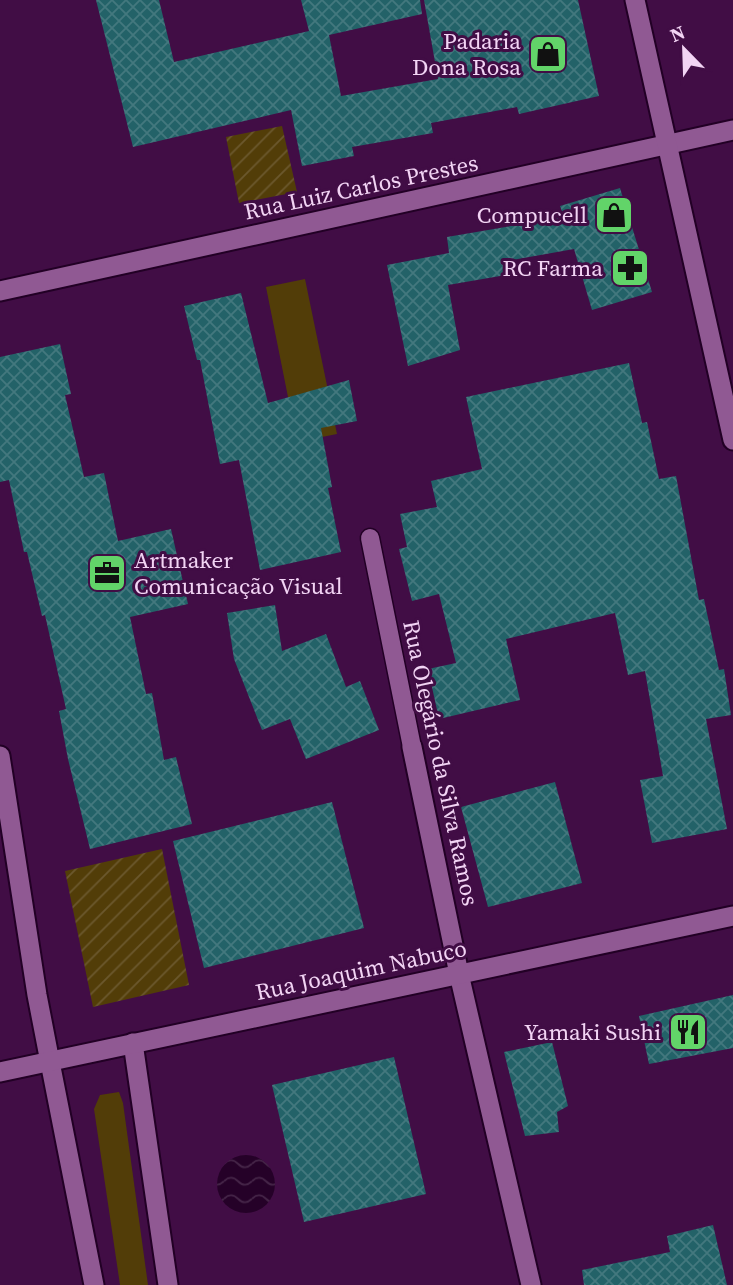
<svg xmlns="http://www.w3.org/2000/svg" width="733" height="1285" viewBox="0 0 733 1285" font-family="'Source Serif 4',serif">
	<defs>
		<pattern id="garden-furrows" width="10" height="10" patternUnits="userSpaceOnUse" patternTransform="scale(1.75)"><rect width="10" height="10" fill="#523d08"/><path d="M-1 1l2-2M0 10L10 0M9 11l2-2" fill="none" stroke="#6b582d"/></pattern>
		<pattern id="water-waves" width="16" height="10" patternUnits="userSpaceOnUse" patternTransform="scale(1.75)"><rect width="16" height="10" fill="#250128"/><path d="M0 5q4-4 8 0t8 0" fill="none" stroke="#452548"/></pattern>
		<pattern id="building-cross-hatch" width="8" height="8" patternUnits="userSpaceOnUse" patternTransform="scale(1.75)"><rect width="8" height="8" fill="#236268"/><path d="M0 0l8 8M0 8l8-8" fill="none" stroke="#43787e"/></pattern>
	</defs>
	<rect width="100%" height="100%" fill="#410d45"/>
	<g fill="#523d08">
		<path d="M305 279 337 434 297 442 266 287Z"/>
		<path d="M119 1092 123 1103 148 1285H120L94 1109 100 1095Z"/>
	</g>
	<g fill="url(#garden-furrows)">
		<path d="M282 126 297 192 239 203 226 137Z"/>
		<path d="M162 849 189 985 93 1007 65 871Z"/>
	</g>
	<circle fill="url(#water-waves)" cx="246" cy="1184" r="29"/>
	<g fill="url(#building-cross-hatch)">
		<path d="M96 0H159L174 62 309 31 301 0H420L422 14 329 35 341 96 438 79 424 0H578L599 96 519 114 517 107 431 123 433 133 352 147 354 156 302 166 291 110 133 147Z"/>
		<path d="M620 188 652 292 592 310 574 249 507 261 506 275 448 285 460 350 408 366 387 265 449 253 447 237 564 217 560 206Z"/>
		<path d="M241 293 268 403 349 380 357 421 321 428 332 487 328 488 341 552 260 570 239 460 220 464 200 360H197L184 306Z"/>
		<path d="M60 344 71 394 65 395 84 477 104 473 118 541 171 529 188 604 130 617 146 694 152 693 164 760 176 757 192 824 90 849 68 759 59 711 66 709 45 615 42 616 27 552H24L9 480 0 482V357Z"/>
		<path d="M629 363 642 423 647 422 659 479 676 476 699 600 704 599 719 670 724 669 731 715 706 719 727 829 652 843 640 780 663 776 645 671 628 675 615 613 506 639 520 700 439 719 428 669 456 663 439 594 412 601 399 549 407 547 400 514 437 507 431 481 482 469 466 397Z"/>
		<path d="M275 605 282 651 326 634 346 687 360 681 379 730 306 759 290 719 262 730 234 659 227 613Z"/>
		<path d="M555 782 582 883 488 907 461 807Z"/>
		<path d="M332 802 364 928 204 968 173 841Z"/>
		<path d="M733 995V1048L649 1064 639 1016Z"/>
		<path d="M552 1042 568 1106 557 1112 559 1132 525 1136 504 1052Z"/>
		<path d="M394 1057 426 1194 304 1222 272 1085Z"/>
		<path d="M713 1225 727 1285H584L582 1270 670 1252 667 1236Z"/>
	</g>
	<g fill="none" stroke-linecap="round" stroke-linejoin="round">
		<defs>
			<path id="service" d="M370 538 412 747"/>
			<g id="minor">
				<path d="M0 291 733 130"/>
				<path d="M412 747 459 974 531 1285"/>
			</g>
			<g id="tertiary">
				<path d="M635 0 733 440"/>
				<path d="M0 756 37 995 50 1062"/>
			</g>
			<g id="secondary">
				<path d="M133 1043 168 1285"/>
				<path d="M50 1062 94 1285"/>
				<path d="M0 1072 733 916"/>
			</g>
		</defs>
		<use href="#service" stroke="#220025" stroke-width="21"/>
		<use href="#minor" stroke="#220025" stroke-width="23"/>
		<use href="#tertiary" stroke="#220025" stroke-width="23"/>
		<use href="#secondary" stroke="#220025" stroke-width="23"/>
		<use href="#service" stroke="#905993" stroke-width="18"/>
		<use href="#minor" stroke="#905993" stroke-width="19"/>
		<use href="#tertiary" stroke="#905993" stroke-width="19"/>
		<use href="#secondary" stroke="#905993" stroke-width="19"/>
	</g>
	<defs>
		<symbol id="shop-square" viewBox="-11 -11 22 22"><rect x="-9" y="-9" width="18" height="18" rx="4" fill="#62d469" stroke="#410d45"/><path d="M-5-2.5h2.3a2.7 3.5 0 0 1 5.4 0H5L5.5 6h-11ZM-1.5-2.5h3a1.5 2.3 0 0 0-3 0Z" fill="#111"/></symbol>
		<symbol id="pharmacy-square" viewBox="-11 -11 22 22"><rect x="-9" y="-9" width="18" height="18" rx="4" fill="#62d469" stroke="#410d45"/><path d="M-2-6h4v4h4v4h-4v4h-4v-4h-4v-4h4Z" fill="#111"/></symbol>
		<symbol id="office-square" viewBox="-11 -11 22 22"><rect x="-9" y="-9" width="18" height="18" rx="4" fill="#62d469" stroke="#410d45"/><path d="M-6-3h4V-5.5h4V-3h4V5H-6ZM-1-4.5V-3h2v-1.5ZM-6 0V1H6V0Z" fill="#111"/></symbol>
		<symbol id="restaurant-square" viewBox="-11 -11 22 22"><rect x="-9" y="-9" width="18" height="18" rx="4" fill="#62d469" stroke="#410d45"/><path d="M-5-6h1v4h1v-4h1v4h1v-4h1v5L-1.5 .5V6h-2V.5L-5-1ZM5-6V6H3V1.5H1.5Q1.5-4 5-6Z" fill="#111"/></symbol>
	</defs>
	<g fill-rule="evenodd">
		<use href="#shop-square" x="526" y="32" width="44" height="44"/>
		<use href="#shop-square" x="592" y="193" width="44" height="44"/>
		<use href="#pharmacy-square" x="608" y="246" width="44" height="44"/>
		<use href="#office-square" x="85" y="551" width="44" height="44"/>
		<use href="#restaurant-square" x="666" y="1010" width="44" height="44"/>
	</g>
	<g text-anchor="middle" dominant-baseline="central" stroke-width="6" stroke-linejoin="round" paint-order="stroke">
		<g font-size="23" fill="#f2d4f4" stroke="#410d45" text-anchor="end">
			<text x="521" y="41">Padaria<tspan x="521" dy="26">Dona Rosa</tspan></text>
			<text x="587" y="215">Compucell</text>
			<text x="603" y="268">RC Farma</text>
			<text x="134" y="560" text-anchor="start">Artmaker<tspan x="134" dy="26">Comunicação Visual</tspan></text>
			<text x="661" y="1032">Yamaki Sushi</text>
		</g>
		<g font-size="23" fill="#f2d4f4" stroke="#410d45">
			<text transform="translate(361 187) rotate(-12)">Rua Luiz Carlos Prestes</text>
			<text transform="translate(441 763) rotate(78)">Rua Olegário da Silva Ramos</text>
			<text transform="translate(361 970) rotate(-12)">Rua Joaquim Nabuco</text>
		</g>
	</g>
	<g transform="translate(684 49) rotate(337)" stroke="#410d45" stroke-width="5" paint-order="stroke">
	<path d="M0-5L12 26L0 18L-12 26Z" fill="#f2d4f4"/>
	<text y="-10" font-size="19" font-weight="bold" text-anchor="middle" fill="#f2d4f4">N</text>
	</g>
</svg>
